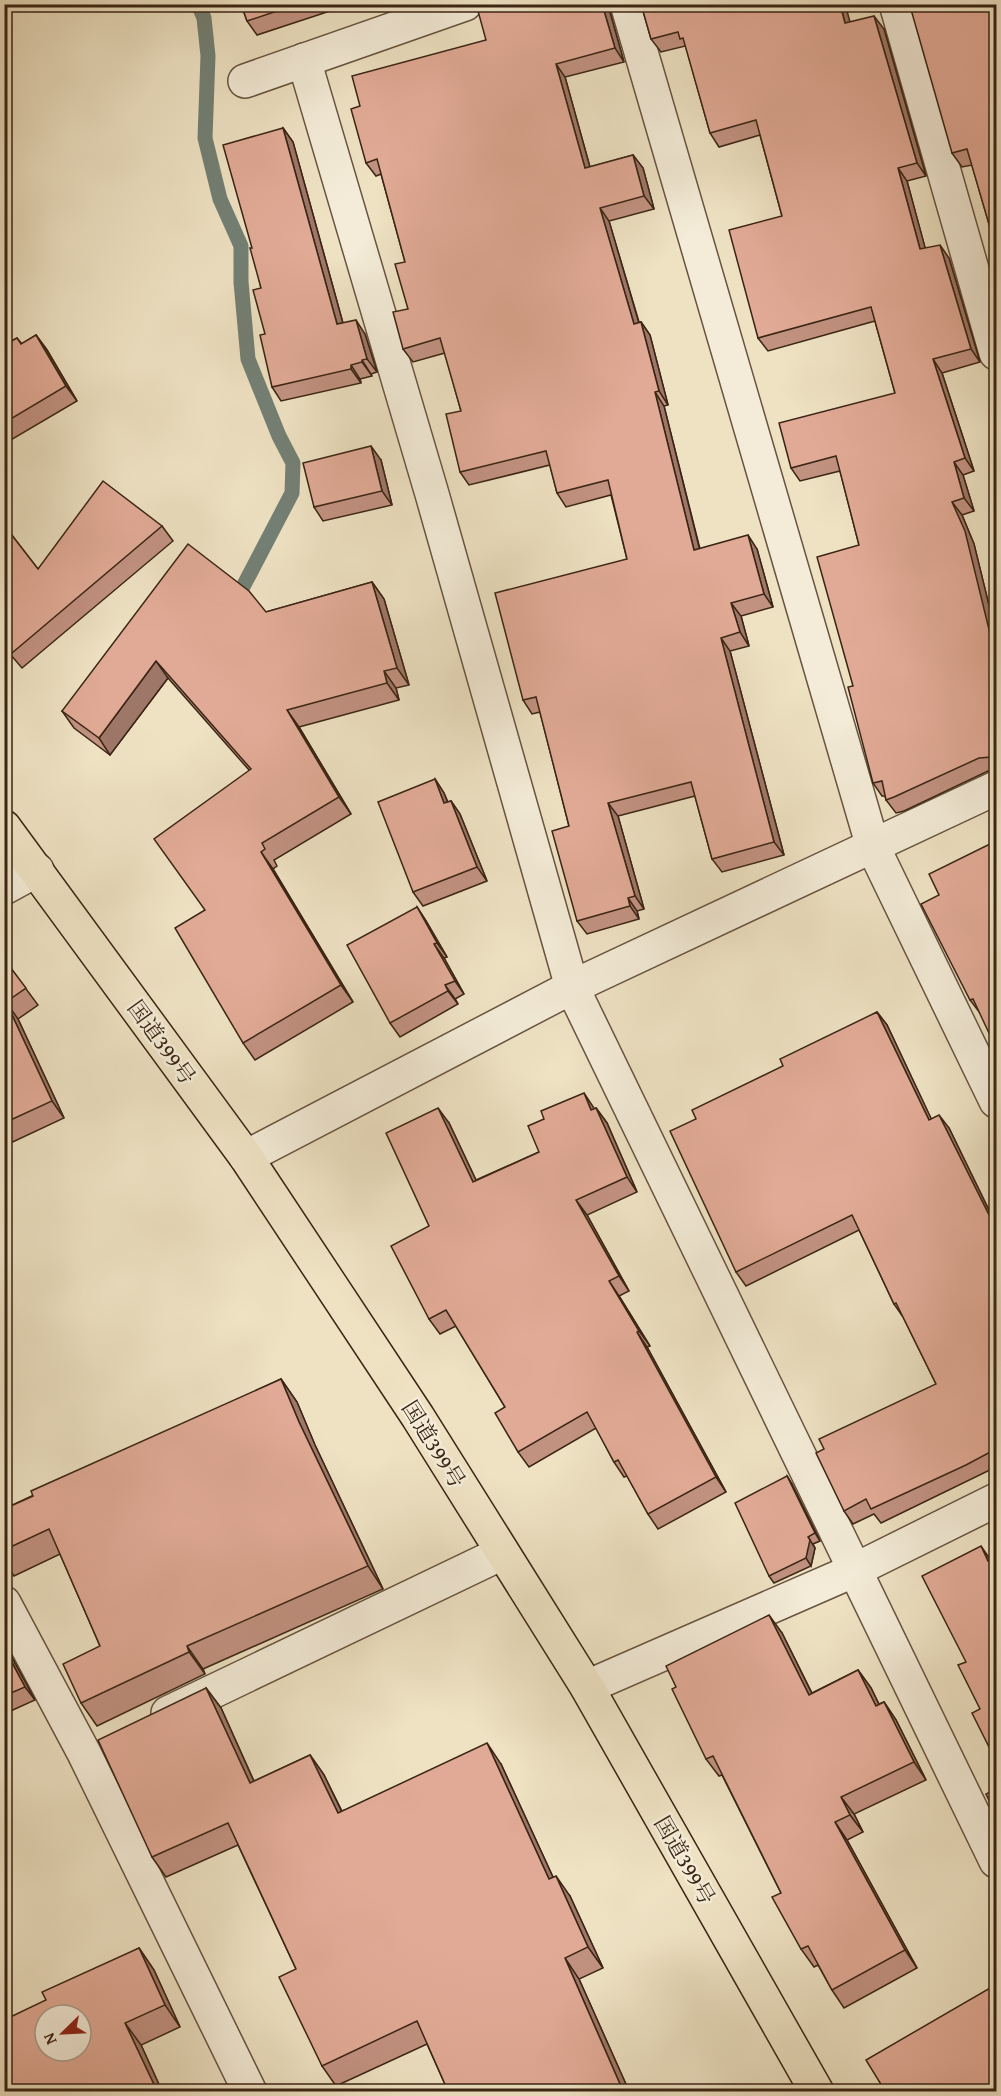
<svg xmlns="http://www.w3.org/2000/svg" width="1001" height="2096" viewBox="0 0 1001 2096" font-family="'Gentium Book Plus','Noto Serif JP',serif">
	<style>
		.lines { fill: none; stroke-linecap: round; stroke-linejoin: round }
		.stream { stroke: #738075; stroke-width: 15 }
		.minor-casing { stroke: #675440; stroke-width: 36 }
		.highway-casing { stroke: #3a2514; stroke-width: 36 }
		.minor { stroke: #f4ecd8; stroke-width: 33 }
		.highway { stroke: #eee2c3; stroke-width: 33 }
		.wall { fill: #c29281; stroke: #3a2514; stroke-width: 1.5 }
		.shaded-wall { fill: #9e7769; stroke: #3a2514; stroke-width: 1.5 }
		.building { fill: #e1aa96; stroke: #3a2514; stroke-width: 1.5; fill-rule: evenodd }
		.labels { text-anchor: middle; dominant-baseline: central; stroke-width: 5; stroke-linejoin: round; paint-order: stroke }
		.street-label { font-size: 22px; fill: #3a2514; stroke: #f4ecd8 }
	</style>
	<rect width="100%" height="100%" fill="#eee2c3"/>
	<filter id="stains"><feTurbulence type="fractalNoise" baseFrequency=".00333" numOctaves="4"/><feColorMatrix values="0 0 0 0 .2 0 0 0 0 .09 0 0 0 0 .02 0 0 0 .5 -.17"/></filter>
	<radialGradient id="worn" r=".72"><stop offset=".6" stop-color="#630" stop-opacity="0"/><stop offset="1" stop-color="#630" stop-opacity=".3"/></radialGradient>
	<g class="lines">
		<path class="stream" d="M198,4L204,18L208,56L205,138L220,199L241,246V282L248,359L279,436L293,463L292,493L234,604"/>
		<g class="minor-casing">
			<g id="minor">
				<path d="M627,4L873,847L996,1101"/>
				<path d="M896,4L996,353"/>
				<path d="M304,60L432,494L572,987L996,1861"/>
				<path d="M245,81L465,4"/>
				<path d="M4,888L37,870"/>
				<path d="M246,1157L572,987L996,788"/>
				<path d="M4,1603L84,1753L250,2092"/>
				<path d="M587,1687L855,1570L996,1500"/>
				<path d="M168,1713L502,1553"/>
			</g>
		</g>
		<g class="highway-casing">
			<path id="highway" d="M4,827L246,1157L418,1417L587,1687L817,2092"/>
		</g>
		<use href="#minor" class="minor"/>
		<use href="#highway" class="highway"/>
	</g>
	<g class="wall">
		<path d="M241,4H327L330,11L257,35L247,21Z"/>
		<path d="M500,4H609V9L624,62L565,77L590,167L633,155L643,168L654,209L609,221L639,322H641L650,335L668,405L664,406L700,549H757L773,607L741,616L749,646L730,651L784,855L722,872L712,859L695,796L618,816L644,909L637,911L639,919L587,934L577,921L569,826L540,712L532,714L523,700L627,559L611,495L566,507L557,493L550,465L469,485L460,472L461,411L445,353L413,362L403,349L408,309L405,262L381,174L376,176L366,163L360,106L486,40Z"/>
		<path d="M641,4L850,22L884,29L926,176L907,181L925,248L949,258L980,362L942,373L974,471L963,475L974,511L962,515L974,544L996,634V771H988L904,811L896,813L886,800L885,796H882L873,783L853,686L859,545L840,471L800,481L791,468L895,393L875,321L768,351L758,338L782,216L760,135L719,147L710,133L686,47L685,46L661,52L651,39Z"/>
		<path d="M996,4V239L991,231L972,165L962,167L952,153Z"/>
		<path d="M283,128L293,142L343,323L365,334L377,372L371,374L372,376L360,379L361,383L281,401L272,387L261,288L252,248Z"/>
		<path d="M36,335L47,350L77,401L4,444V345L17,338L22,344Z"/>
		<path d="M381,460L392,505L323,521L314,507Z"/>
		<path d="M4,525L38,569L162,526L173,541L22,668L4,647Z"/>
		<path d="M372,582L384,599L409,685L396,688L399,700L299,727L351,814L274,860L277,866L273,869L353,1002L255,1060L243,1043L205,910L249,770L168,678L110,755L74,728L62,711L266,612Z"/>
		<path d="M435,779L444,793L448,802L451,801L460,814L487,881L423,906L413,892Z"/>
		<path d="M939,895L980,1013L970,1000Z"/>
		<path d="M417,907L426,921L447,957L444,958L464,994L455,999L458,1004L400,1037L390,1023Z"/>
		<path d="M4,959L38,1005L18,1019L64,1118L4,1146Z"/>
		<path d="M877,1012L887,1025L931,1119L949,1128L993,1218L996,1216V1467L881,1523L874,1514L853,1524L844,1511L936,1384L903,1317L894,1304L859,1230L746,1286L736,1272L696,1119L783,1066Z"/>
		<path d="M596,1108L607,1123L637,1192L587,1215L629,1291L619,1296L650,1346L647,1347L726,1492L658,1529L648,1514L627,1476L624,1477L614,1462L596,1428L529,1467L518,1452L505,1407L456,1326L440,1334L429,1319V1226L449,1123L476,1180L539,1152Z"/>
		<path d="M281,1379L297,1402L315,1445L383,1589L203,1669L205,1674L97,1726L81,1703L100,1646L60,1554L14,1576L4,1561V1509Z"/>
		<path d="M787,1476L792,1484L820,1541L813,1544L815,1548L811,1566L774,1583L769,1576Z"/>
		<path d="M782,1633L812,1693L858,1670L871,1688L879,1704L884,1702L896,1720L926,1780L854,1814L863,1832L847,1840L917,1968L844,2008L832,1990L818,1965L814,1967L801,1949L781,1893L722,1775L719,1776L706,1759Z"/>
		<path d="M4,1647L11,1656L35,1700L4,1714Z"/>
		<path d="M206,1688L221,1708L254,1781L310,1755L324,1775L342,1811L501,1764L553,1877L570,1896L603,1968L579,1979L629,2091H448L427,2044L336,2086L322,2066L296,1969L238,1845L166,1877L152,1857Z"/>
		<path d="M139,1948L154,1970L180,2027L141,2045L162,2091H4L46,2000Z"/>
	</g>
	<g class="shaded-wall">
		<path d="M602,4H609V9L624,62L615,48Z"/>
		<path d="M840,4H845L854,36L845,23Z"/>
		<path d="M874,16L884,29L926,176L917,163Z"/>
		<path d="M556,64L565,77L594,182L585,168Z"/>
		<path d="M283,128L293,142L347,338L337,324Z"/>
		<path d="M633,155L643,168L654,209L644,196Z"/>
		<path d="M898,168L907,181L929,262L920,249Z"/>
		<path d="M600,208L609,221L643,337L634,324Z"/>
		<path d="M940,245L949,258L980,362L971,349Z"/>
		<path d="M356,320L365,334L377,372L367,359Z"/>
		<path d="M641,322L650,335L668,405L659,391Z"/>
		<path d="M36,335L47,350L77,401L66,386Z"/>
		<path d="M933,359L942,373L974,471L965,458Z"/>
		<path d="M362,360L371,374L372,376L362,362Z"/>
		<path d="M351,365L360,379L361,383L351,369Z"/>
		<path d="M655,392L664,406L703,563L694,550Z"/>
		<path d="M371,446L381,460L392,505L382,491Z"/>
		<path d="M954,462L963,475L974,511L964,498Z"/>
		<path d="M952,502L962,515L974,544L996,634V653L994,650Z"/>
		<path d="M748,535L757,549L773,607L764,594Z"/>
		<path d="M372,582L384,599L409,685L397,668Z"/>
		<path d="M731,603L741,616L749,646L740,632Z"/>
		<path d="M721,638L730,651L784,855L774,842Z"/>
		<path d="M156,661L168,678L110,755L99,738Z"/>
		<path d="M384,671L396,688L399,700L387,683Z"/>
		<path d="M287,710L299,727L351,814L339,797Z"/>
		<path d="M435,779L444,793L453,817L444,803Z"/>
		<path d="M451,801L460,814L487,881L477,867Z"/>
		<path d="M608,803L618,816L644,909L635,896Z"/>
		<path d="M261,852L273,869L353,1002L341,985Z"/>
		<path d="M628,898L637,911L639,919L630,906Z"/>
		<path d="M417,907L426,921L447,957L437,943Z"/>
		<path d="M434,944L444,958L464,994L455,981Z"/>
		<path d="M445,985L455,999L458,1004L448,991Z"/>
		<path d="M6,1002L18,1019L64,1118L52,1101Z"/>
		<path d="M877,1012L887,1025L938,1133L929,1120Z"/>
		<path d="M584,1093L594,1108L601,1125L591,1110Z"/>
		<path d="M438,1108L449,1123L484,1197L473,1182Z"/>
		<path d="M596,1108L607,1123L637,1192L627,1177Z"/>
		<path d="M939,1115L949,1128L996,1225L991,1219Z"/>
		<path d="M576,1200L587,1215L629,1291L619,1276Z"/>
		<path d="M609,1281L619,1296L650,1346L639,1331Z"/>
		<path d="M637,1332L647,1347L726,1492L716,1477Z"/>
		<path d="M281,1379L297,1402L315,1445L383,1589L368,1566L299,1422Z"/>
		<path d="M787,1476L792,1484L820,1541L815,1533Z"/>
		<path d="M808,1537L815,1548L811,1566L806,1558Z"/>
		<path d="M981,1546L992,1562L988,1561Z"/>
		<path d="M769,1615L782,1633L821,1712L809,1695Z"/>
		<path d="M187,1646L203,1669L205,1674L189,1652Z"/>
		<path d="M4,1647L11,1656L35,1700L25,1687Z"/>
		<path d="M858,1670L871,1688L888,1723L876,1706Z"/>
		<path d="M206,1688L221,1708L264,1804L250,1783Z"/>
		<path d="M884,1702L896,1720L926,1780L914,1762Z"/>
		<path d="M487,1743L501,1764L563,1899L549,1879Z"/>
		<path d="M310,1755L324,1775L352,1833L338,1813Z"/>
		<path d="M841,1797L854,1814L863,1832L850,1815Z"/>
		<path d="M835,1822L847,1840L917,1968L905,1950Z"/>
		<path d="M556,1876L570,1896L603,1968L588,1947Z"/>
		<path d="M139,1948L154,1970L180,2027L165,2005Z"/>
		<path d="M565,1958L579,1979L629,2091H623Z"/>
		<path d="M125,2023L141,2045L162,2091H157Z"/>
	</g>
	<g class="building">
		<path d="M241,4H298L247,21Z"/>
		<path d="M500,4H602L615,48L556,64L585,168L633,155L644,196L600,208L634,324L641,322L659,391L655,392L694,550L748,535L764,594L731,603L740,632L721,638L774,842L712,859L691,782L608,803L635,896L628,898L630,906L577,921L552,831L569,826L536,697L523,700L495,593L627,559L608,480L557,493L546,451L460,472L446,414L461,411L440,338L403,349L393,312L408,309L395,264L405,262L377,159L366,163L351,109L360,106L352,76L486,40L478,11Z"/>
		<path d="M641,4H840L845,23L874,16L917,163L898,168L920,249L940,245L971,349L933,359L965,458L954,462L964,498L952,502L965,531L994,650H996V755L992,757L979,758L894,797L886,800L882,781L873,783L848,687L853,686L817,557L859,545L836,456L791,468L779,423L895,393L871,307L758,338L729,230L782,216L756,120L710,133L683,38L680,39L678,32L651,39Z"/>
		<path d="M918,4H996V230L991,231L967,149L952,153L910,6Z"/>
		<path d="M283,128L337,324L356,320L367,359L362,360V362L351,365V369L272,387L260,335L265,334L253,290L261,288L250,248H252L223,145Z"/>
		<path d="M36,335L66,386L4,423V345L17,338L21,344Z"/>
		<path d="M371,446L382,491L314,507L303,463Z"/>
		<path d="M103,481L162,526L12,653L4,644V525L38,569Z"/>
		<path d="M188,544L249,591L266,612L372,582L397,668L384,671L387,683L287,710L339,797L262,843L265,849L261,852L341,985L243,1043L175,928L205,910L154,839L251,769L156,661L99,738L62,711Z"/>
		<path d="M435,779L444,803L451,801L477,867L413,892L378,802Z"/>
		<path d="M996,841V1048L973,999L970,1000L921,904L939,895L929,874Z"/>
		<path d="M417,907L437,943L434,944L455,981L445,985L448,991L390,1023L347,945Z"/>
		<path d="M4,959L26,988L6,1002L52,1101L4,1123Z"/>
		<path d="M877,1012L929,1120L939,1115L991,1219L996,1216V1259L991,1261L996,1271V1449L966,1465L871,1509L866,1499L844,1511L816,1453L824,1449L819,1439L936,1384L896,1303L894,1304L852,1215L736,1272L670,1131L696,1119L692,1110L783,1066L780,1059Z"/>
		<path d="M584,1093L591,1110L596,1108L627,1177L576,1200L619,1276L609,1281L639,1331L637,1332L716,1477L648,1514L618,1460L614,1462L587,1412L518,1452L495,1413L505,1407L446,1310L429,1319L391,1246L429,1226L386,1133L438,1108L473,1182L539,1152L528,1126L544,1119L541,1111Z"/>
		<path d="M281,1379L299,1422L368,1566L187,1646L189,1652L81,1703L63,1664L100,1646L49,1529L4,1550V1509L33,1496L31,1491Z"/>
		<path d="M787,1476L815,1533L808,1537L810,1540L806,1558L769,1576L735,1503Z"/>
		<path d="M981,1546L988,1561L996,1557V1761L972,1713L980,1709L958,1665L966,1662L922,1576Z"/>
		<path d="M769,1615L809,1695L858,1670L876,1706L884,1702L914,1762L841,1797L850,1815L835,1822L905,1950L832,1990L808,1946L801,1949L772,1897L781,1893L713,1756L706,1759L672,1689L676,1687L666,1666Z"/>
		<path d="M4,1648L25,1687L4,1696Z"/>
		<path d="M206,1688L250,1783L310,1755L338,1813L487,1743L549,1879L556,1876L588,1947L565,1958L623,2091H448L417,2021L322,2066L279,1977L296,1969L228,1823L152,1857L98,1740Z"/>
		<path d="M996,1789V1815L986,1794Z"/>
		<path d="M139,1948L165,2005L125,2023L157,2091H4V2020L46,2000L42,1992ZM45,2015H81V2051H45Z"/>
		<path d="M990,1988L996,2000V2091H885L866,2060Z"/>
	</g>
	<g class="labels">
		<g class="street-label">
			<text transform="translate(162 1042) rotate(54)">国道399号</text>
			<text transform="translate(434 1444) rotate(58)">国道399号</text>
			<text transform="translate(685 1860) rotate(60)">国道399号</text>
		</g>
	</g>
	<rect width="1001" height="2096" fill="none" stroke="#eee2c3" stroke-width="24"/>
	<rect x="6" y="6" width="989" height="2084" fill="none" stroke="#3a2514" stroke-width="3"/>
	<rect x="12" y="12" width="977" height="2072" fill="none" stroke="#3a2514" stroke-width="1.5"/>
	<g transform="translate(63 2033) rotate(246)"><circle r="28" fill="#f4ecd8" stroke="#aa9c8a" stroke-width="1.5"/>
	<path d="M0-4.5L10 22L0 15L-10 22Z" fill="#8f2418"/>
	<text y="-9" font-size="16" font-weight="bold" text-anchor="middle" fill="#3a2514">N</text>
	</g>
	<rect width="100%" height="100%" filter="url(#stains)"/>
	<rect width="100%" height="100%" fill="url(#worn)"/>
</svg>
